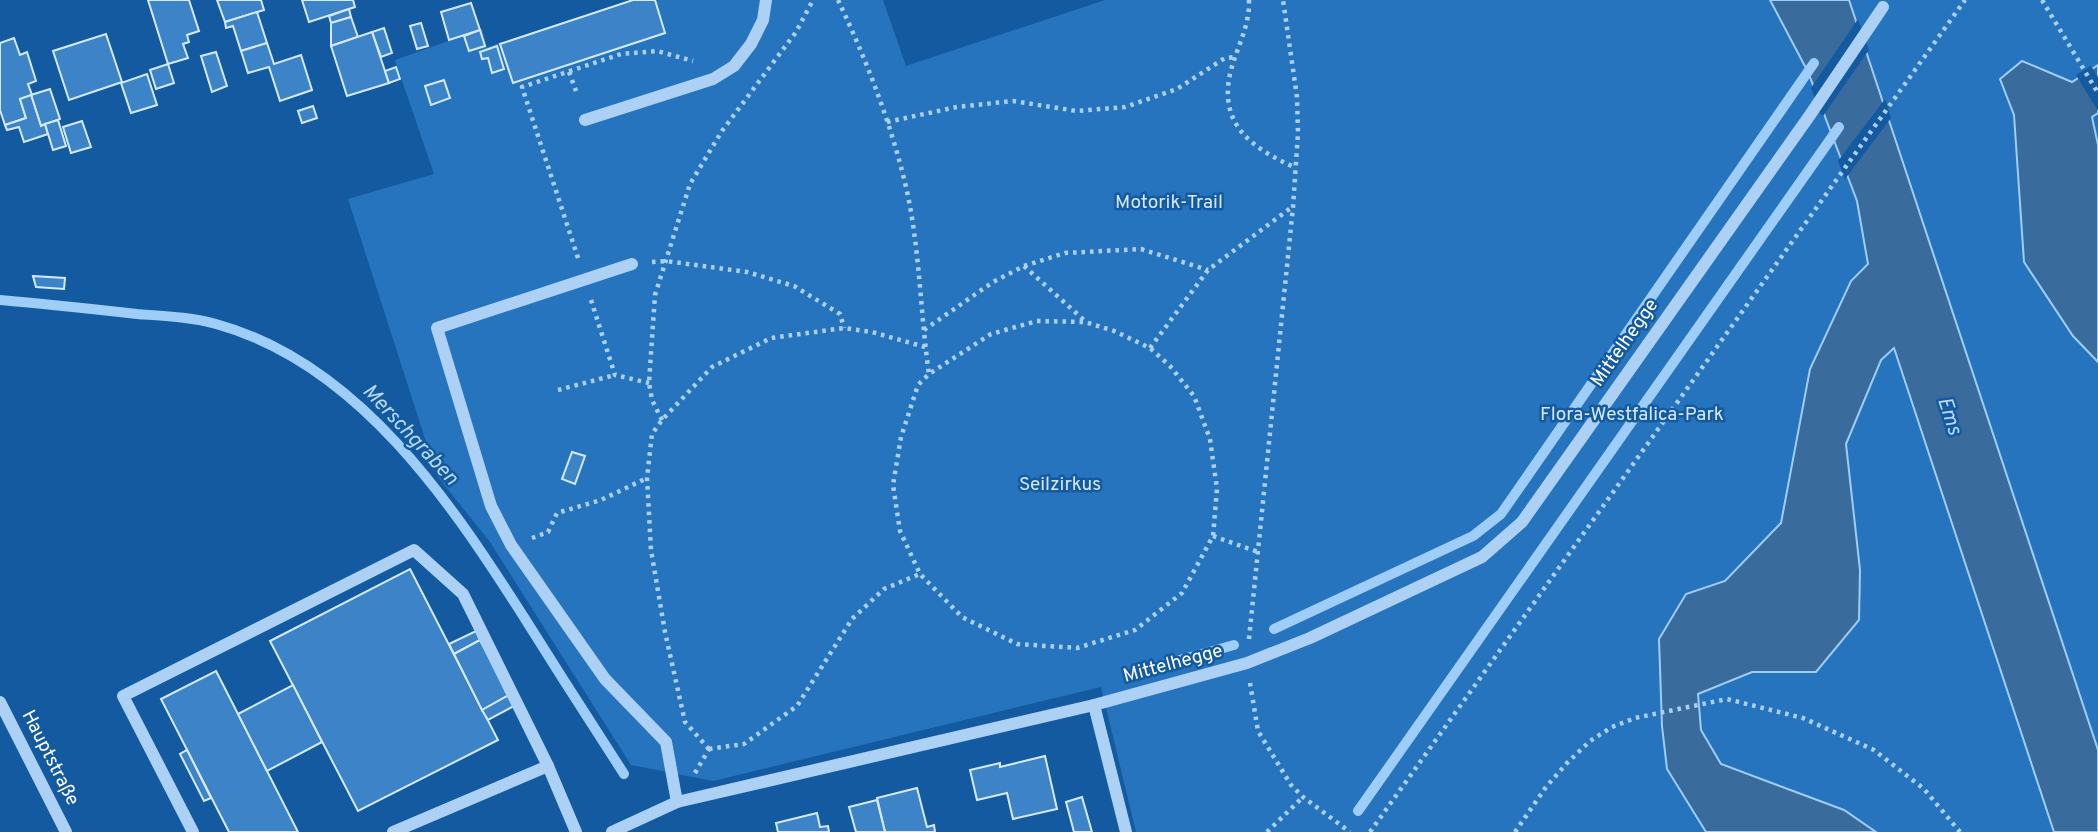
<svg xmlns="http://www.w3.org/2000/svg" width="2098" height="832" viewBox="0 0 2098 832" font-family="Overpass,sans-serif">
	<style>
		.green { fill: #2674be }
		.water { fill: #396b9d; stroke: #9ecdf7; stroke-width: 2 }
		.pier { fill: #135aa0 }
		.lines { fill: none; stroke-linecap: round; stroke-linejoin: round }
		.stream { stroke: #9ecdf7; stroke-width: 10 }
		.building { fill: #3c83c7; stroke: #d5eafe; stroke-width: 2 }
		.path { stroke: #acd1f4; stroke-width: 4.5; stroke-dasharray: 3.5 5; stroke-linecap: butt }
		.minor { stroke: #acd1f4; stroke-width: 12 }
		.labels { text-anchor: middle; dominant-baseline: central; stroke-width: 5; stroke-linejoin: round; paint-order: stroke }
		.park-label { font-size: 19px; fill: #d5eafe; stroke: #135aa0 }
		.street-label { font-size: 19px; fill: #fff; stroke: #135aa0 }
		.water-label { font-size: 21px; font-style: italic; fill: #b9dbfa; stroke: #135aa0 }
	</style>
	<rect width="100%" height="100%" fill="#135aa0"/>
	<path class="green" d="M633,0H883L906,66L1105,0H2098V832H1136L1101,687L713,781L631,765L490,542L437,476L348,199L434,174L395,60L482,29L487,47Z"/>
	<g class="water">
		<path d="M1770,0H1849L2098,750V832H2054L1894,348L1881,360L1846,444L1860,570L1859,620L1816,672H1752L1698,694L1701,730L1721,764L1844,810L1876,832H1706L1667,769L1662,726L1659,639L1686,594L1725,581L1781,523L1810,369L1851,281L1868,264L1857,201L1808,72Z"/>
		<path d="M2022,61L2072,82L2098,65V113L2092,117L2098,145V362L2073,336L2024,262L2014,115L2000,79Z"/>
	</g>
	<g class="pier">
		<path d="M1858,19L1869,50L1823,116L1820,113L1811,88Z"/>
		<path d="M2091,66L2098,77V111L2076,75Z"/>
		<path d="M1885,99L1891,118L1845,179L1838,161Z"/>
	</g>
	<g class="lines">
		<g class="stream">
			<path d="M0,300C46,304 92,309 137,314C163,316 191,317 216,324C359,363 452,504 527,622C559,673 591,723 624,774"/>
			<path d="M1274,629L1473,536L1501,514L1814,63"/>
			<path d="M1144,670L1234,645"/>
			<path d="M1358,811L1839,127"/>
		</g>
	</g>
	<g class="building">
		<path d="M148,0H189L199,31L187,35L189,42L183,44L188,58L168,64Z"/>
		<path d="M217,0H261L264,10L225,22Z"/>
		<path d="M302,0H353L355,7L309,22Z"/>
		<path d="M633,0H655L665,33L513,83L500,44Z"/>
		<path d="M471,3L480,30L449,40L441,12Z"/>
		<path d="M349,9L351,17L331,23L329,16Z"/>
		<path d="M257,12L267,43L241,51L233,26L226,28L225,22Z"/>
		<path d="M351,17L358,37L331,46V23Z"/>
		<path d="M421,23L428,46L417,49L410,26Z"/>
		<path d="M384,28L392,53L381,57L372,32Z"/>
		<path d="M480,30L485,46L469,51L464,36Z"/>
		<path d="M372,32L389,83L347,96L331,46Z"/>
		<path d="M106,34L122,82L69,100L53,51Z"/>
		<path d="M14,38L20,55L27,52L36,81L28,84L32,95L20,99L26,118L5,125L0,110V43Z"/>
		<path d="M267,43L274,64L301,55L312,90L280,101L269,67L248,73L241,51Z"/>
		<path d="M497,46L504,69L492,73L488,58L482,59L480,52Z"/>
		<path d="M216,52L227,86L212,92L201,56Z"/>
		<path d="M168,64L174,83L156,89L150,70Z"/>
		<path d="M396,67L400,79L389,83L385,71Z"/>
		<path d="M147,74L157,105L131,113L121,83Z"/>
		<path d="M444,80L450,98L431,105L425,86Z"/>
		<path d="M50,89L60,119L41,126L31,95Z"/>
		<path d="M31,95L41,126L45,124L48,134L24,142L19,127L7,130L5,125L26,118L20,99Z"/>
		<path d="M313,106L317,118L302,123L298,111Z"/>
		<path d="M58,120L66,146L53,150L45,124Z"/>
		<path d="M82,121L91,147L71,153L63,127Z"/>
		<path d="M33,276L65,278L64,289L36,287Z"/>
		<path d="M572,452L585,456L575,484L562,479Z"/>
		<path d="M410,569L498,740L358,811L270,641Z"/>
		<path d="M476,631L480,640L454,654L449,644Z"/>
		<path d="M480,640L509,695L482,710L454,654Z"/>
		<path d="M216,671L238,714L298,832H229L161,699Z"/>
		<path d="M293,685L322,742L267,771L238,714Z"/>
		<path d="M509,695L514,706L488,720L482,710Z"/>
		<path d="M187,750L211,798L204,801L180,754Z"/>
		<path d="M1045,756L1057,809L1013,819L1007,793L977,800L970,770L1000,763V767Z"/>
		<path d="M917,788L927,827L934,825L935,832H885L877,798Z"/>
		<path d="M1082,797L1092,832H1074L1066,802Z"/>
		<path d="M877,800L885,832H856L849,807Z"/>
		<path d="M817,813L820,827L828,826L829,832H778L776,823Z"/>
	</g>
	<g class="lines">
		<g class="path">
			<path d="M838,0C866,59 891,123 906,187C920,248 920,312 929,374"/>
			<path d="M1249,0C1250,27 1236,48 1230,74C1219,125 1252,148 1294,167"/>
			<path d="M2042,0L2098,93"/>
			<path d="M569,72L576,91"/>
			<path d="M887,122L957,107L1013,101L1077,111L1125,107L1177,89L1225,58L1236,57"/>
			<path d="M578,258L522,87L621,54L657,51L693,61"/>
			<path d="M652,262L666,261L747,272L794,286L840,314L844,328"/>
			<path d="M1024,266L1085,321"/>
			<path d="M591,300L615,375L649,383"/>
			<path d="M1037,321L1085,322L1114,331L1150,348L1170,366L1194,396L1210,439L1217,489L1213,536L1182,593L1135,630L1077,648L1017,644L962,617L920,574L900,531L893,485L901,437L918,385L929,374L991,334Z"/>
			<path d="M924,330L993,282L1024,266L1065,253L1141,249L1208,270"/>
			<path d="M1150,348L1208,270L1292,207"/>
			<path d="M558,390L615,375"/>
			<path d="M662,420L652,400L649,383L655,295L690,184L722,131L796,32L813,0"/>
			<path d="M1213,536L1258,552"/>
			<path d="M532,538L548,532L557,513L601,500L647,478"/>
			<path d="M1249,639L1293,207L1298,133L1297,97L1283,0"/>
			<path d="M1250,683L1258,731L1291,785L1303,797L1350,832"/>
			<path d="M709,749L685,722L665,632L651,550L647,478L652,434L662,420L712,367L771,338L844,328L872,332L925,347"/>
			<path d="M709,749L744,744L797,706L852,619L884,589L920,574"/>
			<path d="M695,773L709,749"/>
			<path d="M1267,832L1303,797"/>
			<path d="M1370,832L1965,0"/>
			<path d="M1515,832L1546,787L1567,763L1590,741L1612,727L1635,718L1727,699L1803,718L1874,750L1924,789L1960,832"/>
		</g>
		<g class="minor">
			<path d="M585,120L713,79L734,66L751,44L763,20L766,0"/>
			<path d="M632,264L437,328L491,506L511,545L605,679L666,742L677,802"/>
			<path d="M0,702L66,832"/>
			<path d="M1094,705L1126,832"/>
			<path d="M193,832L123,696L414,550L463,594L548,766L576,832"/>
			<path d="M393,832L548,766"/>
			<path d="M612,832L677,802L1094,705L1247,663L1310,638L1482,557L1522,522L1810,115L1883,7"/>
		</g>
	</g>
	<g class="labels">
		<g class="park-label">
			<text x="1169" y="203">Motorik-Trail</text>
			<text x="1632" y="415">Flora-Westfalica-Park</text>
			<text x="1060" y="485">Seilzirkus</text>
		</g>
		<g class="street-label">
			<text transform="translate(1625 343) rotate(-55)">Mittelhegge</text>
			<text transform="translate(1173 664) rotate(-15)">Mittelhegge</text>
			<text transform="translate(50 758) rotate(63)">Hauptstraße</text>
		</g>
		<g class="water-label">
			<text transform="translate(1949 416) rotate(72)">Ems</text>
			<text transform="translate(410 435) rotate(47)">Merschgraben</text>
		</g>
	</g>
</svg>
